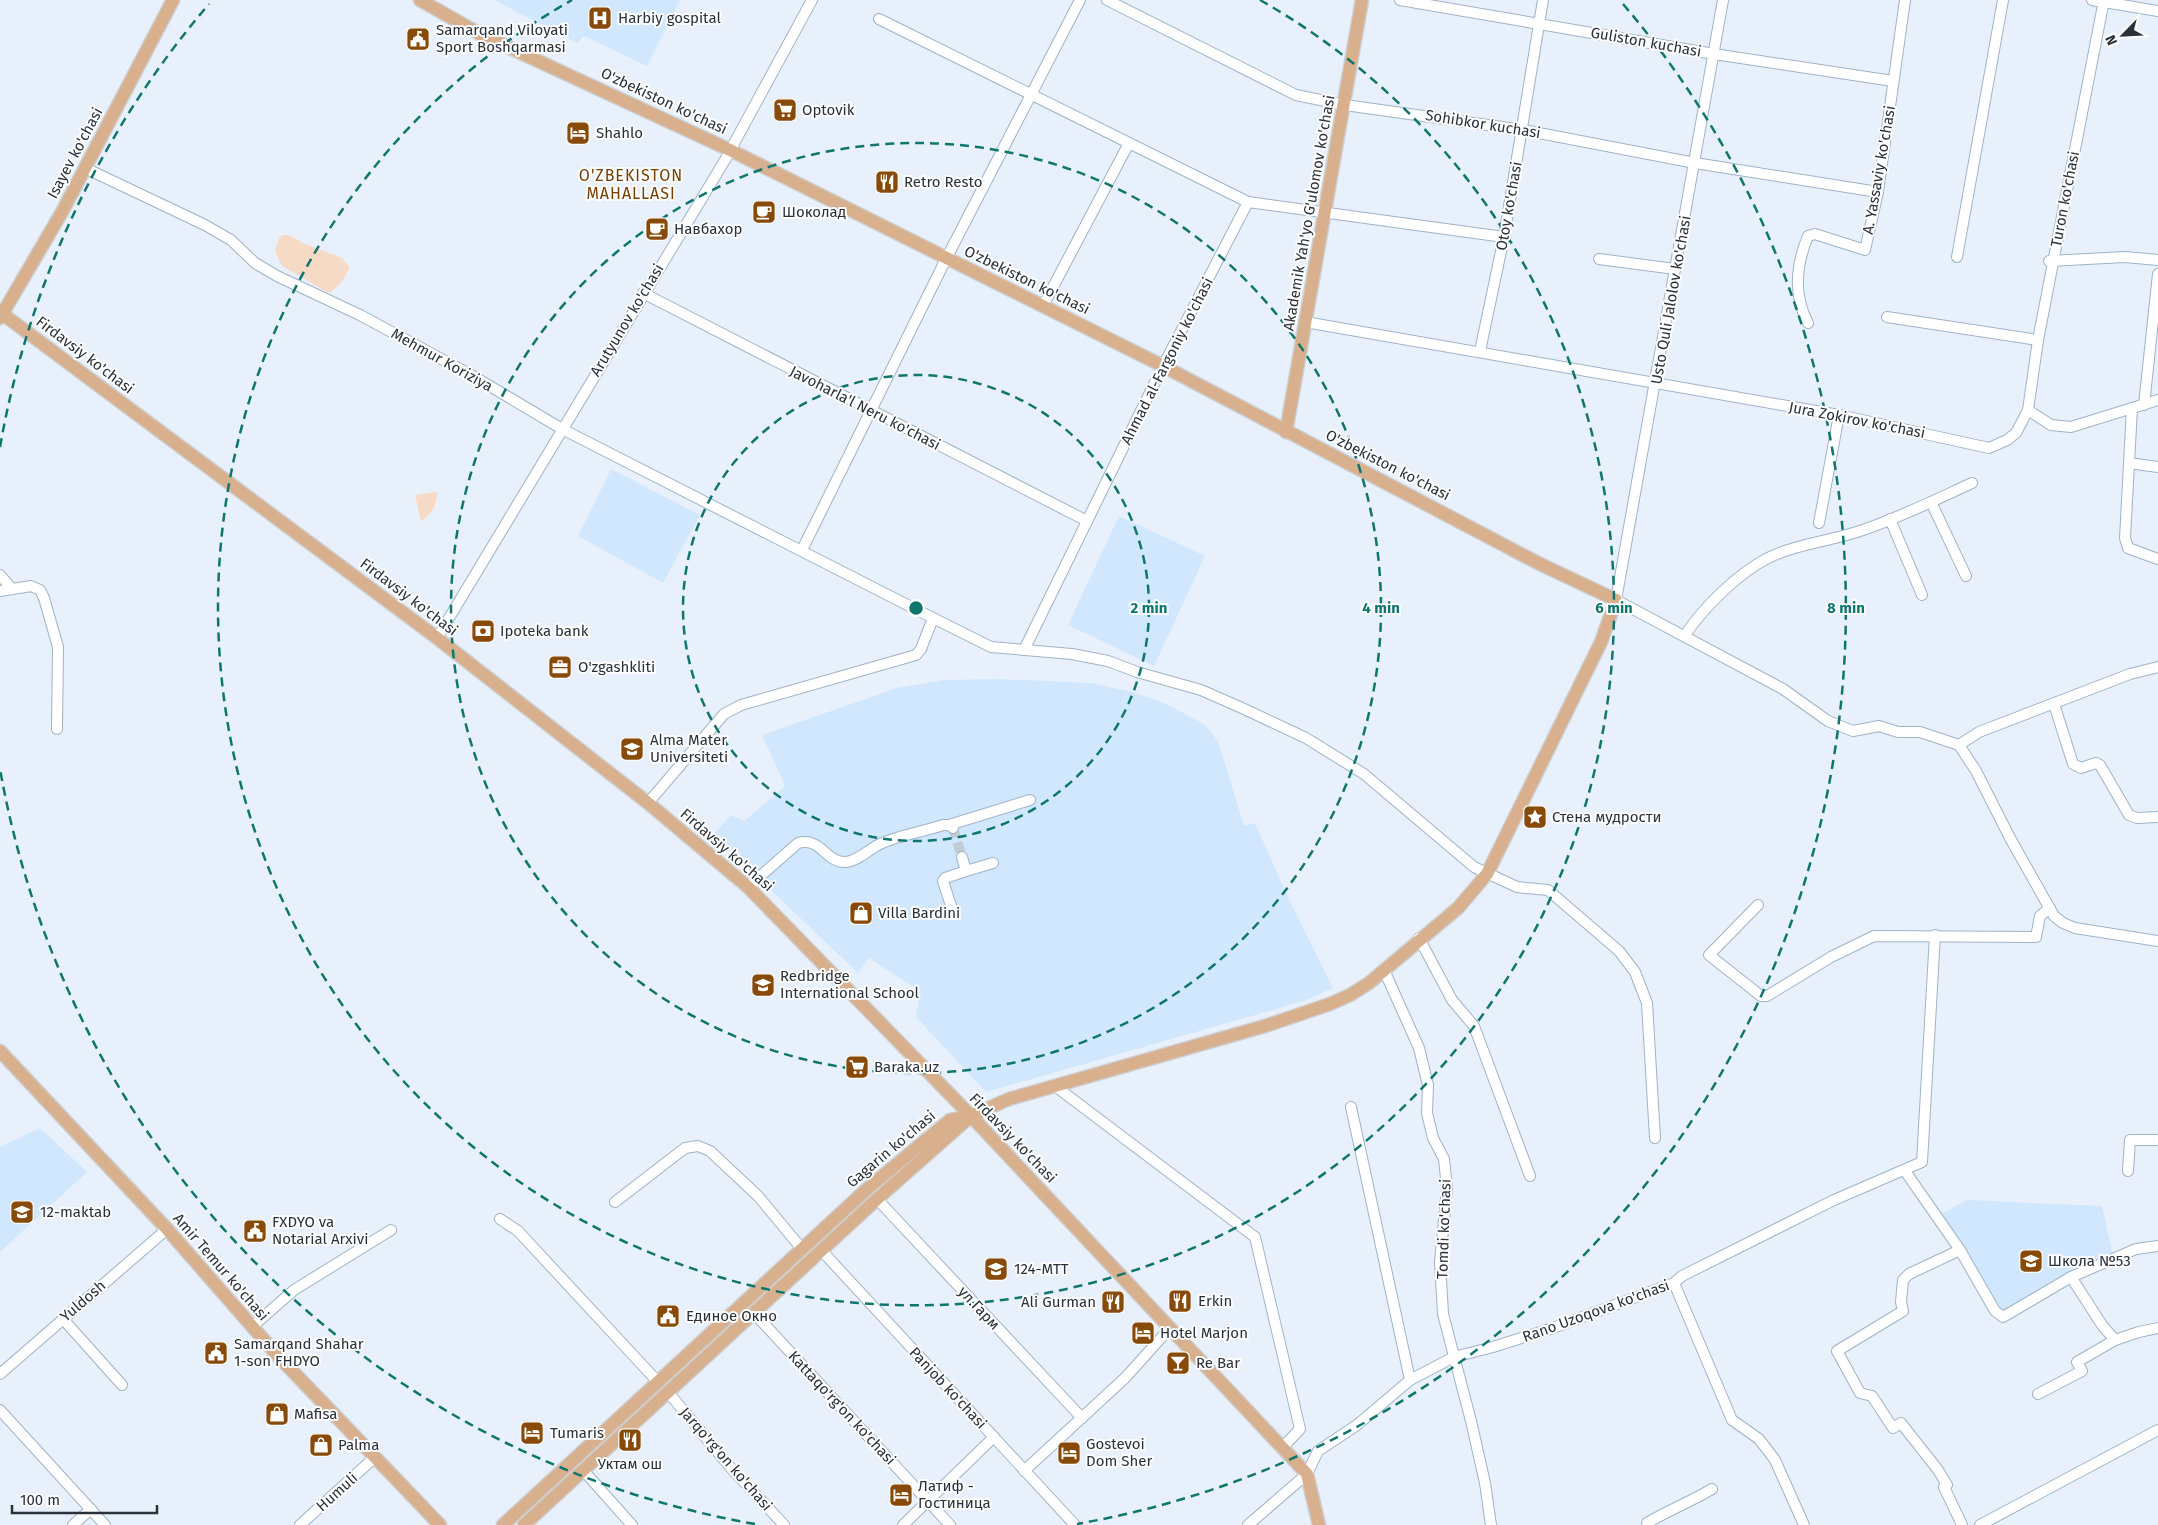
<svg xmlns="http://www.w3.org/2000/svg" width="2158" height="1525" viewBox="0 0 2158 1525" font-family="'Fira Sans',sans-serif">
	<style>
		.built { fill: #d0e7fe }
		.green { fill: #f6dac5 }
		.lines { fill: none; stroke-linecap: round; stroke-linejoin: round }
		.minor-tunnel { stroke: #c2cbd4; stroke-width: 10; stroke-dasharray: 10 5; stroke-linecap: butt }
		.minor-casing { stroke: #9db3c9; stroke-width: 12 }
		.major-casing { stroke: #ccced0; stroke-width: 15 }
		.minor { stroke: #fff; stroke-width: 10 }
		.major { stroke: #d9b08e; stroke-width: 12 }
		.ring { fill: none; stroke: #0f766e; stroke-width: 2.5; stroke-dasharray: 9 6 }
		.labels { text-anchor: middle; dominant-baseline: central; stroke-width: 4; stroke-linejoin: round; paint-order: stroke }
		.poi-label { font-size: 15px; fill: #29313a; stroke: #fdfdfd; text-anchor: start }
		.street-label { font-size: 15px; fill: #29313a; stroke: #fdfdfd }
		.neighbourhood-label { font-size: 16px; letter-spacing: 1px; fill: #763f03; stroke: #fdfdfd }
		.centre { fill: #0f766e; stroke: #fdfdfd; stroke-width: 2.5 }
		.ring-label { font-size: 15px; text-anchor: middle; font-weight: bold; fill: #0f766e; stroke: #fdfdfd; stroke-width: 4; stroke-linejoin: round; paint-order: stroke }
	</style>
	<rect width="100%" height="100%" fill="#e8f1fb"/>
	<g class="built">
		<path d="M494,0H680L647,66L584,36L577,43Z"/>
		<path d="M611,469L700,515L663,583L578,536Z"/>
		<path d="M1119,516L1205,556L1154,666L1068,625Z"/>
		<path d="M996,679L1091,683L1133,692L1166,704L1204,724L1218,741L1244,826L1255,823L1286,893L1333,988L1304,1001L986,1092L916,1017L920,991L869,958L858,973L713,835L731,815L744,821L785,786L762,735L897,688L944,680Z"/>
		<path d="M40,1128L87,1172L0,1252V1147Z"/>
		<path d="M1967,1200L2102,1206L2113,1255L2075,1268L2001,1312L1939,1215Z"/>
	</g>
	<g class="green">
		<path d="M283,235H289L305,244L342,258L350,268L341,283L331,292H327L282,266L275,251L279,238Z"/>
		<path d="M437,492C437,506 432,514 421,521L415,495Z"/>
	</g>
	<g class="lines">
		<path class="minor-tunnel" d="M953,828L962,857"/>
		<g class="minor-casing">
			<g id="minor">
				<path d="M1107,0L1296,95L1345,105L1523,130L1695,163L1878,192"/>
				<path d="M1400,0L1714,54L1893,81"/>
				<path d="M1723,0L1616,600L1783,689L1828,721L1853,731L1879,726L1898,732H1920L1959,745L1976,771L2010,838L2054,916L2063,923L2075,928L2158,941"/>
				<path d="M2092,0L2158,11"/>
				<path d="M879,19L1248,202L1504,237"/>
				<path d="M85,168L205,225L231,240L255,263L277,276L360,315L473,376L562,429L933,618"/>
				<path d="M1957,257L2003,0"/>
				<path d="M1599,259L1675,269"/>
				<path d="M2049,261L2125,257L2158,260"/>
				<path d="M643,293L1087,521"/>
				<path d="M1043,306L1129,143"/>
				<path d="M1887,317L2038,340"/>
				<path d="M1305,322L1839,415L1989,448L2007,440L2016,433L2028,410L2038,340L2104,0"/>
				<path d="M1808,323C1793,295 1796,265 1808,236L1815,234L1865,250L1878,192L1905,0"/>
				<path d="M1480,351L1504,237L1543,0"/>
				<path d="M2144,405L2158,274"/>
				<path d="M2132,408L2125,538L2128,548L2158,559"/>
				<path d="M2028,410L2051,425L2071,427L2158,400"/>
				<path d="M2129,463L2158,467"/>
				<path d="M1931,502L1966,576"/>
				<path d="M1890,519L1922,595"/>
				<path d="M1819,523L1839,415"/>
				<path d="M802,550L943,265L1080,0"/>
				<path d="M0,575L11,588"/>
				<path d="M0,591L31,586L40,590L44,598L58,647L57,729"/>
				<path d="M1685,635C1704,607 1737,574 1768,558C1797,544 1830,541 1860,531C1899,518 1935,500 1972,483"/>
				<path d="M437,638L725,160L812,0"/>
				<path d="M1024,650L1163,366L1248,202"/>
				<path d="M2054,704L2073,764L2081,768L2096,763L2100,765L2129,815L2137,818L2158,817"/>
				<path d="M1959,745L1979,732L2130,674L2158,667"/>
				<path d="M648,803L724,714L741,705L916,655L921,649L933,618L991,647L1072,654L1108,661L1137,672L1201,690L1242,708L1306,738L1364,774L1474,867L1517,887L1548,890L1619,951L1635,972L1647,1003L1655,1138"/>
				<path d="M949,825L1030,800"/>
				<path d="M962,857L966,871L993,863"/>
				<path d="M748,887L798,843C822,837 825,863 846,862C858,861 869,849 880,844C899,835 923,832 943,825H949L953,828"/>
				<path d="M1758,905L1709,955L1761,996H1767L1831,957L1874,936L2036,937L2040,916L2050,908"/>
				<path d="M952,909L943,881L945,878L966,871"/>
				<path d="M1419,938L1452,1000L1474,1026L1530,1176"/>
				<path d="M1384,970L1419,1048L1428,1085L1427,1113L1433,1138L1444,1159L1447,1188L1440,1262L1443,1314L1471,1421L1485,1483L1491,1525"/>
				<path d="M1055,1086L1255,1237L1300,1429L1282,1448"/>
				<path d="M1351,1107L1410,1380"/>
				<path d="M1905,1171L1960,1250L1995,1311L2003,1317L2071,1277L2102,1325L2115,1340L2139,1332L2158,1328"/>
				<path d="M2128,1171L2130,1140H2158"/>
				<path d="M877,1199L1082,1418"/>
				<path d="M615,1202L685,1148L698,1146L710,1151L758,1196L802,1249"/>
				<path d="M500,1219L518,1231L658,1382"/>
				<path d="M1960,1250L1909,1274L1903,1280L1901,1302L1903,1311L1837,1351L1860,1393L1872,1396L1893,1428L1901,1423L1938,1470L1947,1485L1944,1487L1962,1525"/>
				<path d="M822,1251L1075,1525"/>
				<path d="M2071,1277L2136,1249L2158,1246"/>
				<path d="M1674,1283L1732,1420L1759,1439L1775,1460L1804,1525"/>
				<path d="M754,1313L950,1525"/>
				<path d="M63,1319L122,1385"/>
				<path d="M253,1326L294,1290L391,1230"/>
				<path d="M0,1374L167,1229"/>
				<path d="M668,1392L731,1468L784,1525"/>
				<path d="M2038,1394L2082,1371L2077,1362L2115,1340"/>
				<path d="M0,1410L105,1525"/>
				<path d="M583,1470L632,1525"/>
				<path d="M1024,1471L1125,1378L1170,1328"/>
				<path d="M1647,1523C1669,1510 1690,1502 1712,1489"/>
				<path d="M73,1525L91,1509"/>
				<path d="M300,1525L374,1458"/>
				<path d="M903,1525L994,1437"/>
				<path d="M1248,1525L1307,1474L1318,1451L1357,1425L1410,1380L1454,1357L1493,1347L1553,1328L1674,1283L1682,1276L1834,1200L1922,1162L1935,935"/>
				<path d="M1980,1525L2158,1430"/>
			</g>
		</g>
		<g class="major-casing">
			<g id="major">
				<path d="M420,0L480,34L730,150L1163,366L1538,563L1616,600L1601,642L1487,874L1458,908L1369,983L1350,995L1330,1004L1265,1026L1009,1099L971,1116L877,1199L524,1525"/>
				<path d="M0,312L437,638L648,803L748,887L971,1116L1307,1474L1319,1525"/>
				<path d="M0,318L62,212L173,0"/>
				<path d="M1286,432L1362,0"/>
				<path d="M0,1051L167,1229L278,1356L440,1525"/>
				<path d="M503,1525L867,1189L950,1120L971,1116"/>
			</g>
		</g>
		<use href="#minor" class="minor"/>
		<use href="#major" class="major"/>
	</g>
	<g class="ring">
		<circle cx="916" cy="608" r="233"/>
		<circle cx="916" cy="608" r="465"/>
		<path d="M1260 0A698 698 0 1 1 572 0"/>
		<path d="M755 1524A930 930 0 0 1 0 769M0 447A930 930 0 0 1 209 4M1623 4A930 930 0 0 1 1077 1524"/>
	</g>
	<defs>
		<g id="hospital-square" transform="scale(1.25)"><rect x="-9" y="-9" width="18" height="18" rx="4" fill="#874a09" stroke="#fdfdfd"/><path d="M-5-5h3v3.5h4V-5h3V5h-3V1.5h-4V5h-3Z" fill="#fff"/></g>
		<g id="civic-square" transform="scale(1.25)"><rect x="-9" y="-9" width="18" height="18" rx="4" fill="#874a09" stroke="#fdfdfd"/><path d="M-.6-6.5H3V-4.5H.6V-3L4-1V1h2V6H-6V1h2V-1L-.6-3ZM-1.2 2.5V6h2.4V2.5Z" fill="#fff"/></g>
		<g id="supermarket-square" transform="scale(1.25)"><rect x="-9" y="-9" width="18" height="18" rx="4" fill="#874a09" stroke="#fdfdfd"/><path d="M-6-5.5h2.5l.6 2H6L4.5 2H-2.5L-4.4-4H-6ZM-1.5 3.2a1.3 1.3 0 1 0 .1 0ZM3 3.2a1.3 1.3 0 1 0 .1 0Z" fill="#fff"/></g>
		<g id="hotel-square" transform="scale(1.25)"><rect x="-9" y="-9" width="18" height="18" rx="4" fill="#874a09" stroke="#fdfdfd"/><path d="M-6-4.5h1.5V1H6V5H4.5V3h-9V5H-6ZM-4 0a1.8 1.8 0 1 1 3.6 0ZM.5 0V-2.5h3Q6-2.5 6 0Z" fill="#fff"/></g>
		<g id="restaurant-square" transform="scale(1.25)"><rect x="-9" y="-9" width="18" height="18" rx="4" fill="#874a09" stroke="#fdfdfd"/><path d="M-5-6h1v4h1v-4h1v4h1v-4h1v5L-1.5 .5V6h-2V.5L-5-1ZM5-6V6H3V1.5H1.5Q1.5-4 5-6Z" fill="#fff"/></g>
		<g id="cafe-square" transform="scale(1.25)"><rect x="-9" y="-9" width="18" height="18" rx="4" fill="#874a09" stroke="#fdfdfd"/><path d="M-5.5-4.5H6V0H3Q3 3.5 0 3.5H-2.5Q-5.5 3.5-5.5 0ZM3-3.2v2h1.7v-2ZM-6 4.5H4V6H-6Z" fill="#fff"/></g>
		<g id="bank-square" transform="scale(1.25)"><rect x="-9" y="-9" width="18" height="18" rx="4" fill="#874a09" stroke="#fdfdfd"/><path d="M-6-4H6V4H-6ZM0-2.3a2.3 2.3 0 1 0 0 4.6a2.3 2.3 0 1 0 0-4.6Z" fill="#fff"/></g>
		<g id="office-square" transform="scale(1.25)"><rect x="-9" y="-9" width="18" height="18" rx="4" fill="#874a09" stroke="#fdfdfd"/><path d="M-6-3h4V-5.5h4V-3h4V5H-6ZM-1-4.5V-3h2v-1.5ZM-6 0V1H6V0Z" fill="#fff"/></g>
		<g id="university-square" transform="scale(1.25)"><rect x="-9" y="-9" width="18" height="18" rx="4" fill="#874a09" stroke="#fdfdfd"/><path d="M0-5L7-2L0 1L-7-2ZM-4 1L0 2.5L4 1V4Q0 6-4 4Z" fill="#fff"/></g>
		<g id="sight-square" transform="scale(1.25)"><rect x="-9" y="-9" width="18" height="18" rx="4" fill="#874a09" stroke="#fdfdfd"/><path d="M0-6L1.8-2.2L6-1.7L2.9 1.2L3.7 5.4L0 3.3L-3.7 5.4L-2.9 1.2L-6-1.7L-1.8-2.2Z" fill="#fff"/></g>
		<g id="shop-square" transform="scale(1.25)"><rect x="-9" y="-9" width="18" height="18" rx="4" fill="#874a09" stroke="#fdfdfd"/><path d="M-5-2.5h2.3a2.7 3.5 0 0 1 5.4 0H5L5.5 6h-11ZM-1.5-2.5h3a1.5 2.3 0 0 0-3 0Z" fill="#fff"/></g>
		<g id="school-square" transform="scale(1.25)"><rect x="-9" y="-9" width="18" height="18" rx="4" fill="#874a09" stroke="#fdfdfd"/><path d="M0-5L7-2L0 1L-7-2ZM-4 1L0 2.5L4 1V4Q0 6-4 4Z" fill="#fff"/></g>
		<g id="bar-square" transform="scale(1.25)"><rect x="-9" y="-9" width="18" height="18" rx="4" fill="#874a09" stroke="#fdfdfd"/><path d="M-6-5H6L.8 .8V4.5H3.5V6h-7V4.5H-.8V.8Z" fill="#fff"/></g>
	</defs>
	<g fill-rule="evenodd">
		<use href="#hospital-square" x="600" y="18"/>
		<use href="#civic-square" x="418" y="39"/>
		<use href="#supermarket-square" x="785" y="110"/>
		<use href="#hotel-square" x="578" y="133"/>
		<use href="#restaurant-square" x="887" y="182"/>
		<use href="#cafe-square" x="764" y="212"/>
		<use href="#cafe-square" x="657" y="229"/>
		<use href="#bank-square" x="483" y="631"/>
		<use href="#office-square" x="560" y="667"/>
		<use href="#university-square" x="632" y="749"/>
		<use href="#sight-square" x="1535" y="817"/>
		<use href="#shop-square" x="861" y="913"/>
		<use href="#school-square" x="763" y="985"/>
		<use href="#supermarket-square" x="857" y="1067"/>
		<use href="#school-square" x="22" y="1212"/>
		<use href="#civic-square" x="255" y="1231"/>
		<use href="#school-square" x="2031" y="1261"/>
		<use href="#school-square" x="996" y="1269"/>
		<use href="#restaurant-square" x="1180" y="1301"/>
		<use href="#restaurant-square" x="1113" y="1302"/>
		<use href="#civic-square" x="668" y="1316"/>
		<use href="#hotel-square" x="1143" y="1333"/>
		<use href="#civic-square" x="216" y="1353"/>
		<use href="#bar-square" x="1178" y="1363"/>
		<use href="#shop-square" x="277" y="1414"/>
		<use href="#hotel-square" x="532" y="1433"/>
		<use href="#restaurant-square" x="630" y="1440"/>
		<use href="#shop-square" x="321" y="1445"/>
		<use href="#hotel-square" x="1069" y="1453"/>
		<use href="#hotel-square" x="901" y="1495"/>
	</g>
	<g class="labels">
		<g class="poi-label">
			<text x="618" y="18">Harbiy gospital</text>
			<text x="436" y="30">Samarqand Viloyati<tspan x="436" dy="17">Sport Boshqarmasi</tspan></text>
			<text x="802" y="110">Optovik</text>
			<text x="596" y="133">Shahlo</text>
			<text x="904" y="182">Retro Resto</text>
			<text x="782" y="212">Шоколад</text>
			<text x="674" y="229">Навбахор</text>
			<text x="500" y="631">Ipoteka bank</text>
			<text x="578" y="667">O'zgashkliti</text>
			<text x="650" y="740">Alma Mater<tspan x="650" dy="17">Universiteti</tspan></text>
			<text x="1552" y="817">Стена мудрости</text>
			<text x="878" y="913">Villa Bardini</text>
			<text x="780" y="976">Redbridge<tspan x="780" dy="17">International School</tspan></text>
			<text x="874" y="1067">Baraka.uz</text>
			<text x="40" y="1212">12-maktab</text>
			<text x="272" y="1222">FXDYO va<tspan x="272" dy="17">Notarial Arxivi</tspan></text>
			<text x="2048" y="1261">Школа №53</text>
			<text x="1014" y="1269">124-MTT</text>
			<text x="1198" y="1301">Erkin</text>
			<text x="1096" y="1302" text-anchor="end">Ali Gurman</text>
			<text x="686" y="1316">Единое Окно</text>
			<text x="1160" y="1333">Hotel Marjon</text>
			<text x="234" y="1344">Samarqand Shahar<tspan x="234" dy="17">1-son FHDYO</tspan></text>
			<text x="1196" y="1363">Re Bar</text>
			<text x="294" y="1414">Mafisa</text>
			<text x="550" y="1433">Tumaris</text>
			<text x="1086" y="1444">Gostevoi<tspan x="1086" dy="17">Dom Sher</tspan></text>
			<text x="338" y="1445">Palma</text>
			<text x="630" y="1464" text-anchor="middle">Уктам ош</text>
			<text x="918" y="1486">Латиф -<tspan x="918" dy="17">Гостиница</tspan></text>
		</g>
		<g class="street-label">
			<text transform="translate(1646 42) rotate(10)">Guliston kuchasi</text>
			<text transform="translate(664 101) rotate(25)">O'zbekiston ko'chasi</text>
			<text transform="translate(1483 124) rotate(9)">Sohibkor kuchasi</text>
			<text transform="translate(75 153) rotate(-62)">Isayev ko'chasi</text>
			<text transform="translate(1879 170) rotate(-80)">A. Yassaviy ko'chasi</text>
			<text transform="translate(2065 199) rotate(-79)">Turon ko'chasi</text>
			<text transform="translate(1509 206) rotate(-80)">Otoy ko'chasi</text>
			<text transform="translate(1309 213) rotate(-80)">Akademik Yah'yo G'ulomov ko'chasi</text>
			<text transform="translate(1027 280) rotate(26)">O'zbekiston ko'chasi</text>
			<text transform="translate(1671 300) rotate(-80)">Usto Quli Jalolov ko'chasi</text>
			<text transform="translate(627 320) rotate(-59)">Arutyunov ko'chasi</text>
			<text transform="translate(85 355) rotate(37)">Firdavsiy ko'chasi</text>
			<text transform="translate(442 360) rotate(29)">Mehmur Koriziya</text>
			<text transform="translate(1167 361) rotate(-63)">Ahmad al-Fargoniy ko'chasi</text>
			<text transform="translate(865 408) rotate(27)">Javoharla'l Neru ko'chasi</text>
			<text transform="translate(1857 420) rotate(11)">Jura Zokirov ko'chasi</text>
			<text transform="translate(1388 465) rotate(27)">O'zbekiston ko'chasi</text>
			<text transform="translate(409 597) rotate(37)">Firdavsiy ko'chasi</text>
			<text transform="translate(727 850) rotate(41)">Firdavsiy ko'chasi</text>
			<text transform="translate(1013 1138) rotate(46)">Firdavsiy ko'chasi</text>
			<text transform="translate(891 1149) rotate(-40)">Gagarin ko'chasi</text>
			<text transform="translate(1444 1229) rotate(-88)">Tomdi ko'chasi</text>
			<text transform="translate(221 1267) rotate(49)">Amir Temur ko'chasi</text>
			<text transform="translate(83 1301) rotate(-41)">Yuldosh</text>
			<text transform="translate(979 1308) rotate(47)">ул.Гарм</text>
			<text transform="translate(1596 1311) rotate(-20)">Rano Uzoqova ko'chasi</text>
			<text transform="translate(948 1388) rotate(47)">Panjob ko'chasi</text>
			<text transform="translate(842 1408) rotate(47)">Kattaqo'rg'on ko'chasi</text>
			<text transform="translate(726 1459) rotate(49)">Jarqo'rg'on ko'chasi</text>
			<text transform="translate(337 1492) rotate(-42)">Humuli</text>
		</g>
		<g class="neighbourhood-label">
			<text x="631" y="175">O'ZBEKISTON<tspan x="631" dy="18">MAHALLASI</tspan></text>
		</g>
	</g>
	<circle cx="916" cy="608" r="8" class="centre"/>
	<g class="ring-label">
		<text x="1149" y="613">2 min</text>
		<text x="1381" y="613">4 min</text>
		<text x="1614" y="613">6 min</text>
		<text x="1846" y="613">8 min</text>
	</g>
	<g transform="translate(2123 35) rotate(246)" stroke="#fdfdfd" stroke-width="4" paint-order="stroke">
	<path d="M0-4L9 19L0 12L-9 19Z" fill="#29313a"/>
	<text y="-8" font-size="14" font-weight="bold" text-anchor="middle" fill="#29313a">N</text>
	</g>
	<path d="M12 1505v8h145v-8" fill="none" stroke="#29313a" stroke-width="2.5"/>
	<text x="20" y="1505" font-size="15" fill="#29313a" stroke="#fdfdfd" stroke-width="4" paint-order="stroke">100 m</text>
</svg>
